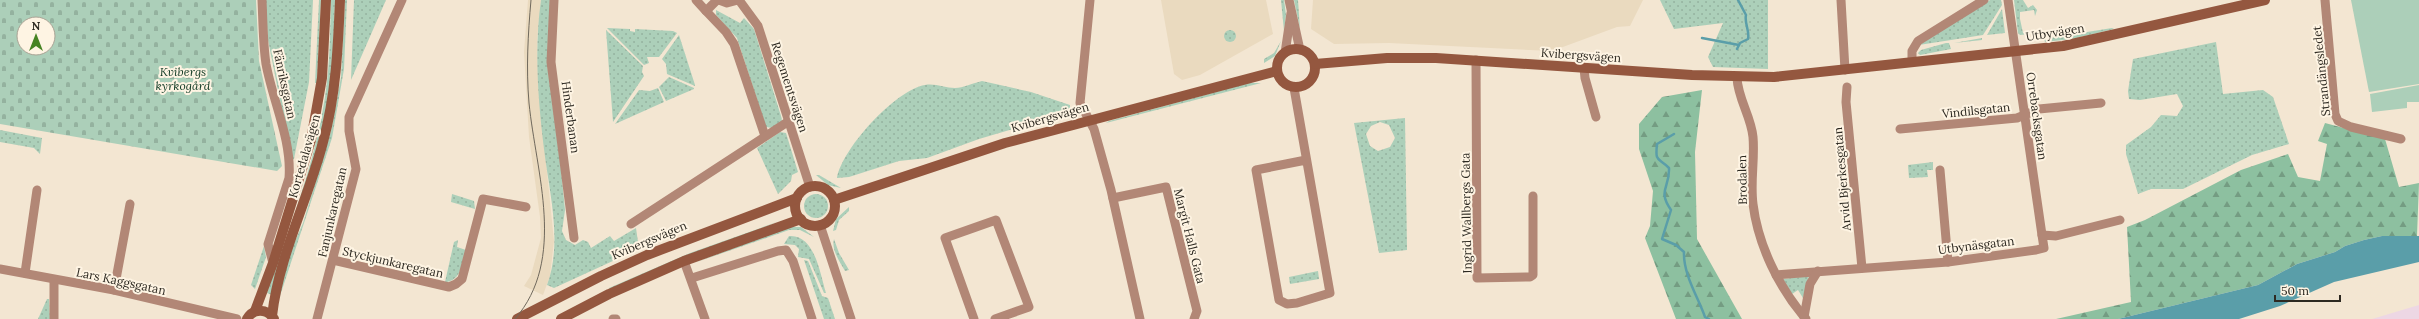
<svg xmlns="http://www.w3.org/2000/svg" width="2419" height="319" viewBox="0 0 2419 319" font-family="Lora,serif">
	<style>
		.built { fill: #eadabf }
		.industrial { fill: #edd7e4 }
		.grass { fill: url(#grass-dots); fill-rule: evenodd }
		.forest { fill: url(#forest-firs) }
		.cemetery { fill: url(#cemetery-stones); fill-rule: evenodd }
		.garden { fill: #accfb9 }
		.water { fill: #5a9ea9 }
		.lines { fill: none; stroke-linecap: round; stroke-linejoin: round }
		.stream { stroke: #5a9ea9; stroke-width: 2.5 }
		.street { stroke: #b28776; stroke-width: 9 }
		.secondary { stroke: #94573f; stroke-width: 10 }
		.tram { stroke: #6f685c; stroke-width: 1 }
		.labels { text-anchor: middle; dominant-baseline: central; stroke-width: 4; stroke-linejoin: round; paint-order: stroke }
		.street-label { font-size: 12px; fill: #2d2921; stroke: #fef4e3 }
		.park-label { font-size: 12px; font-style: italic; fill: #103a24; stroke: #fef4e3 }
	</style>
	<defs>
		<pattern id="grass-dots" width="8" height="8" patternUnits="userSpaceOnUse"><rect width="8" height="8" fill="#accfb9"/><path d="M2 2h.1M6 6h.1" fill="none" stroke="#94b29f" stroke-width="1.8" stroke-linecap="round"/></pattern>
		<pattern id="forest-firs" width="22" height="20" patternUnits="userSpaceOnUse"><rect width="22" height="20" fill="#8dc0a0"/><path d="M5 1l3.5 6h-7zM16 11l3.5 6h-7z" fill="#749c82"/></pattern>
		<pattern id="cemetery-stones" width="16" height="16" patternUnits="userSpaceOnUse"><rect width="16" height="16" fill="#accfb9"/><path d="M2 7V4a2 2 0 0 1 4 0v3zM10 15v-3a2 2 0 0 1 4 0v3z" fill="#94b29f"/></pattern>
	</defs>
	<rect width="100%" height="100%" fill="#f3e6d2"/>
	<g class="built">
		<path d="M528,0H541L537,39L538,83L554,241L550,276L543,295L524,286L531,275L541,238L540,217L529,137L524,52Z"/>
		<path d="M1161,0H1266L1273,34L1200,75L1182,80L1174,74Z"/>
		<path d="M1313,0H1643L1630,26L1617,27L1552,51L1389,43L1334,44L1311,29Z"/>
	</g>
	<path class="industrial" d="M2419,305V319H2372Z"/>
	<g class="grass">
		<path d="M265,0H313L309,82L294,159L292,160L268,40Z"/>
		<path d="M319,0H321L317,83H315Z"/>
		<path d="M331,0H335C334,35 333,69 327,104C315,168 291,232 272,295L267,293C289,229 315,164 325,97C330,65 330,33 331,0Z"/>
		<path d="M345,0H347L344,69L332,138L280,296H279L288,257L303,223L331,131L341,77Z"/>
		<path d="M354,0H386L351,80Z"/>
		<path d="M541,0H550L547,63L561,169L565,210L562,231L566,240L575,245L583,240L588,242L591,248L610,236L614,241L636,228L639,249L554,288L547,285C563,242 549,192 544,149C538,100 534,49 541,0Z"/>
		<path d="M1281,0H1284L1286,15L1284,31Z"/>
		<path d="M1294,0H1298L1300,29Z"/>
		<path d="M1660,0H1768V69L1713,67L1708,57L1723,23L1674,29Z"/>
		<path d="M1990,0H2001L2002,5L1983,35L1919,45Z"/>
		<path d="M2014,0H2023L2028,8L2033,5L2037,10L2035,16L2034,10L2020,12V19L2023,33H2031L2030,34L2020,35L2018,33Z"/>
		<path d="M2002,9L2005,33L1987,35Z"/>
		<path d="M716,10L740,23L744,18L754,29L781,116L782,121L772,128L766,127L737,38L716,15Z"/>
		<path d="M607,28L630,29V31L635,32V29L673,31L677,33L659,57H647L649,63L644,65Z"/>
		<path d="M2112,28L2114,29L2072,39L2045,42L2044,39Z"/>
		<circle cx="1230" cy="36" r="6"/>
		<path d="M606,30L643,66L642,72L644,76L613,122Z"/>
		<path d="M679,35L695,85V86L667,74L666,64L662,59Z"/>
		<path d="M1982,38V40L1954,43Z"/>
		<path d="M1281,41L1275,56L1264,63V59L1274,53Z"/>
		<path d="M2216,42L2223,94L2263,90L2273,97L2289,144L2252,155L2183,189H2151L2138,194L2126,154V145L2151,127L2161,115L2177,116L2183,106L2177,94L2140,100L2129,99L2128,91L2133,59Z"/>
		<path d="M1946,43H1949L1951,49L1920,55L1918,53L1921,50Z"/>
		<path d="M669,77L694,88V89L666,101L659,87Z"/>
		<path d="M982,81L1031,92L1070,105V110L1064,114L979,139L927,158L899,161L849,177L837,178C842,149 895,90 925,85C935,83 945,88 955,88C963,88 973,83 982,81Z"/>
		<path d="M1249,83H1261L1106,123L1109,121Z"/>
		<path d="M658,88L664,102L615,124L639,90L650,91Z"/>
		<path d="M1405,118L1407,250L1379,253L1354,123ZM1380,122L1389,125L1395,138L1390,147L1378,151L1370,146L1366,134L1371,126Z"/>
		<path d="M0,130L42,138L40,154L34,148L0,142Z"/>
		<path d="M780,132L786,133L798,172L792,175L791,181L778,194L757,148Z"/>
		<path d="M1933,162V170H1927L1928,177L1909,178L1908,165Z"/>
		<path d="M816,175H819L841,188L828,185Z"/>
		<path d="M452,194L474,201L475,209L451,202Z"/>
		<circle cx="816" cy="206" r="12"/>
		<path d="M849,207V211L839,220L836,230L833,231L836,219Z"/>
		<path d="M777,222L610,291L609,288L690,253Z"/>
		<path d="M789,227H801L814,237L800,230H789L694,263Z"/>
		<path d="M789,236C815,234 820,274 826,293H824L809,259L798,257L799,249L795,245L784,244Z"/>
		<path d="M834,239L839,253L849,270L845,271C840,262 831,250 834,239Z"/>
		<path d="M458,240L457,247L466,250C462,262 462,279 447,282H445L454,242Z"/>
		<path d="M264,246L266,257L255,289L251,285Z"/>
		<path d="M804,260L808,261L822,296L828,298L835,319H824Z"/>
		<path d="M1318,271L1319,279L1290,284L1289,277Z"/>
		<path d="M1809,276L1803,298L1798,290L1792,294L1783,279Z"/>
		<path d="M47,299H49L50,319H38Z"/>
	</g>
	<g class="forest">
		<path d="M1702,90L1695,152L1697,239L1742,319H1676L1645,238L1650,226L1653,191L1639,149V124L1662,97Z"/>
		<path d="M2325,123L2385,139L2399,187L2419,183L2417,236H2382L2364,240L2345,246L2335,252L2297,264L2258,285L2118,319H2056L2131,302L2127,227L2145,220L2241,170L2288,154L2298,177L2320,181L2327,144L2318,141Z"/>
	</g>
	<path class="cemetery" d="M0,0H256L259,61L282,166L277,171L0,124ZM24,24H48V48H24Z"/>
	<g class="garden">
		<path d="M2351,0H2419V84L2369,92Z"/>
		<path d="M2419,85V102H2407V108L2372,112L2370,94Z"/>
	</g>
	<path class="water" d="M2382,236H2419V262L2334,282L2280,306L2239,319H2118L2258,285L2297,264L2335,252L2345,246L2364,240Z"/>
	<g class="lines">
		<g class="stream">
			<path d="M1702,38L1739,45"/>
			<path d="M1737,49L1740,43L1748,39C1750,31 1744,23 1746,15L1738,0"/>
			<path d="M1674,134L1657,144C1655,163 1658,157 1669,168C1670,188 1657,190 1671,210L1662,239L1676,245L1684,252C1683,274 1698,297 1705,317L1709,319"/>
		</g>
		<g class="street">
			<path d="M262,0C263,21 263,44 266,64C273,102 292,140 289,178L268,244L273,263"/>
			<path d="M554,0L551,62L574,238"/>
			<path d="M696,0L706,11L717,0"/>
			<path d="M719,0L727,3L738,0"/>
			<path d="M739,0L758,26L810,187"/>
			<path d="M1090,0L1080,103L1094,129L1111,190L1140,319"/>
			<path d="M1289,0L1300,50"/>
			<path d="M1841,0L1845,70"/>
			<path d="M2008,0L2042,235"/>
			<path d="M2325,0L2335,114L2338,121L2351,127L2401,139"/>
			<path d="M706,11L726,32L734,44L765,136"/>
			<path d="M1285,53L1291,13"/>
			<path d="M1476,60L1477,278L1530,277L1533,275V196"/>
			<path d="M1912,62V51L1918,41L1984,0"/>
			<path d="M1584,68L1585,78L1596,117"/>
			<path d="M1737,78C1738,99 1751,116 1753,137C1755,159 1750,182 1753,204C1758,245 1779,288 1806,319"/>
			<path d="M1847,87L1846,102L1862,268"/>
			<path d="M1294,88L1330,293L1297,303L1287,304L1279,300L1256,170L1306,160"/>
			<path d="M1900,129L2017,118L2039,109L2101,103"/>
			<path d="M1940,170L1948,262"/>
			<path d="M1113,198L1166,187L1197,311L1194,319"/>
			<path d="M631,224L789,121"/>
			<path d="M820,225L851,319"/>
			<path d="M333,260L449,287L456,284L462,279L483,199L526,207"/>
			<path d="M684,261L705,319"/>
			<path d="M0,269L114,290L237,319"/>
			<path d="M25,273L37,190"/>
			<path d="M1776,275L1948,262L2036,250L2044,248L2042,235L2056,236L2120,220"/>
			<path d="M692,278L778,251L786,250L793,261L812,319"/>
			<path d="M114,290L130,204"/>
			<path d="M1804,317L1810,284L1818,271"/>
			<path d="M54,319V280"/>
			<path d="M317,319L356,169L349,131V117L402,0"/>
			<path d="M613,319H616"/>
			<path d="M974,319L945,238L996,220L1029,307L995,319"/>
		</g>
		<g class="secondary">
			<circle cx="1296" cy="68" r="19"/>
			<path d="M1315,64L1387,58H1436L1692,75L1774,77L2063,46L2265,0"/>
			<circle cx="815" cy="206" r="20"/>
			<path d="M834,200L1005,143L1277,71"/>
			<path d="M255,311L273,263L311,140L322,78L326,0"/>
			<path d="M272,316C279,255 308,200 323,142C336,95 338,48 340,0"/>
			<path d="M247,319C253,308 267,308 274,319"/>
			<path d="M517,319L601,276L647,255L797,198"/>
			<path d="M561,319L609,294L684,261L801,219"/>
		</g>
		<path class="tram" d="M515,319C567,259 536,173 529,103C526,68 528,34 531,0"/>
	</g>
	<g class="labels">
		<g class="street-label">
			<text transform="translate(2055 32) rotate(-9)">Utbyvägen</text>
			<text transform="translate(1581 55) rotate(4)">Kvibergsvägen</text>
			<text transform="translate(2321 71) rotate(-96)">Strandängsledet</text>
			<text transform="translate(285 84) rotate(78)">Fänriksgatan</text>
			<text transform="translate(790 87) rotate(72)">Regementsvägen</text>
			<text transform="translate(1976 110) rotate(-6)">Vindilsgatan</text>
			<text transform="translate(2037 116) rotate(82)">Orrebacksgatan</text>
			<text transform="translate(571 117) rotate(82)">Hinderbanan</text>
			<text transform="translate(1050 117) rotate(-16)">Kvibergsvägen</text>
			<text transform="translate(304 156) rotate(-74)">Kortedalavägen</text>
			<text transform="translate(1842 179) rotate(-95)">Arvid Bjerkesgatan</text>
			<text transform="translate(1742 180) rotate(-91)">Brodalen</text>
			<text transform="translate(332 212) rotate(-77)">Fanjunkaregatan</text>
			<text transform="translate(1466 213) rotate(-91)">Ingrid Wallbergs Gata</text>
			<text transform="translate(1190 236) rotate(76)">Margit Halls Gata</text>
			<text transform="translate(649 240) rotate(-23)">Kvibergsvägen</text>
			<text transform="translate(1976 245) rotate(-7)">Utbynäsgatan</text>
			<text transform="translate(393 262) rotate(13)">Styckjunkaregatan</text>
			<text transform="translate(121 281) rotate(12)">Lars Kaggsgatan</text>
		</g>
		<g class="park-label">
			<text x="183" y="71">Kvibergs<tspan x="183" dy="14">kyrkogård</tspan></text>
		</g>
	</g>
	<g transform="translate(36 36)"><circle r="19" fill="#fef4e3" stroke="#aaa395"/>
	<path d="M0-3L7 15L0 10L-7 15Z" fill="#468322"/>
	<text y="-6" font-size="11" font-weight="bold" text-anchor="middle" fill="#2d2921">N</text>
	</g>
	<path d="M2275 295v6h65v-6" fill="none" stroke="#2d2921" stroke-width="2"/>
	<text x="2281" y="295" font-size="12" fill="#2d2921" stroke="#fef4e3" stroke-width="3" paint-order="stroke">50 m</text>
</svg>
